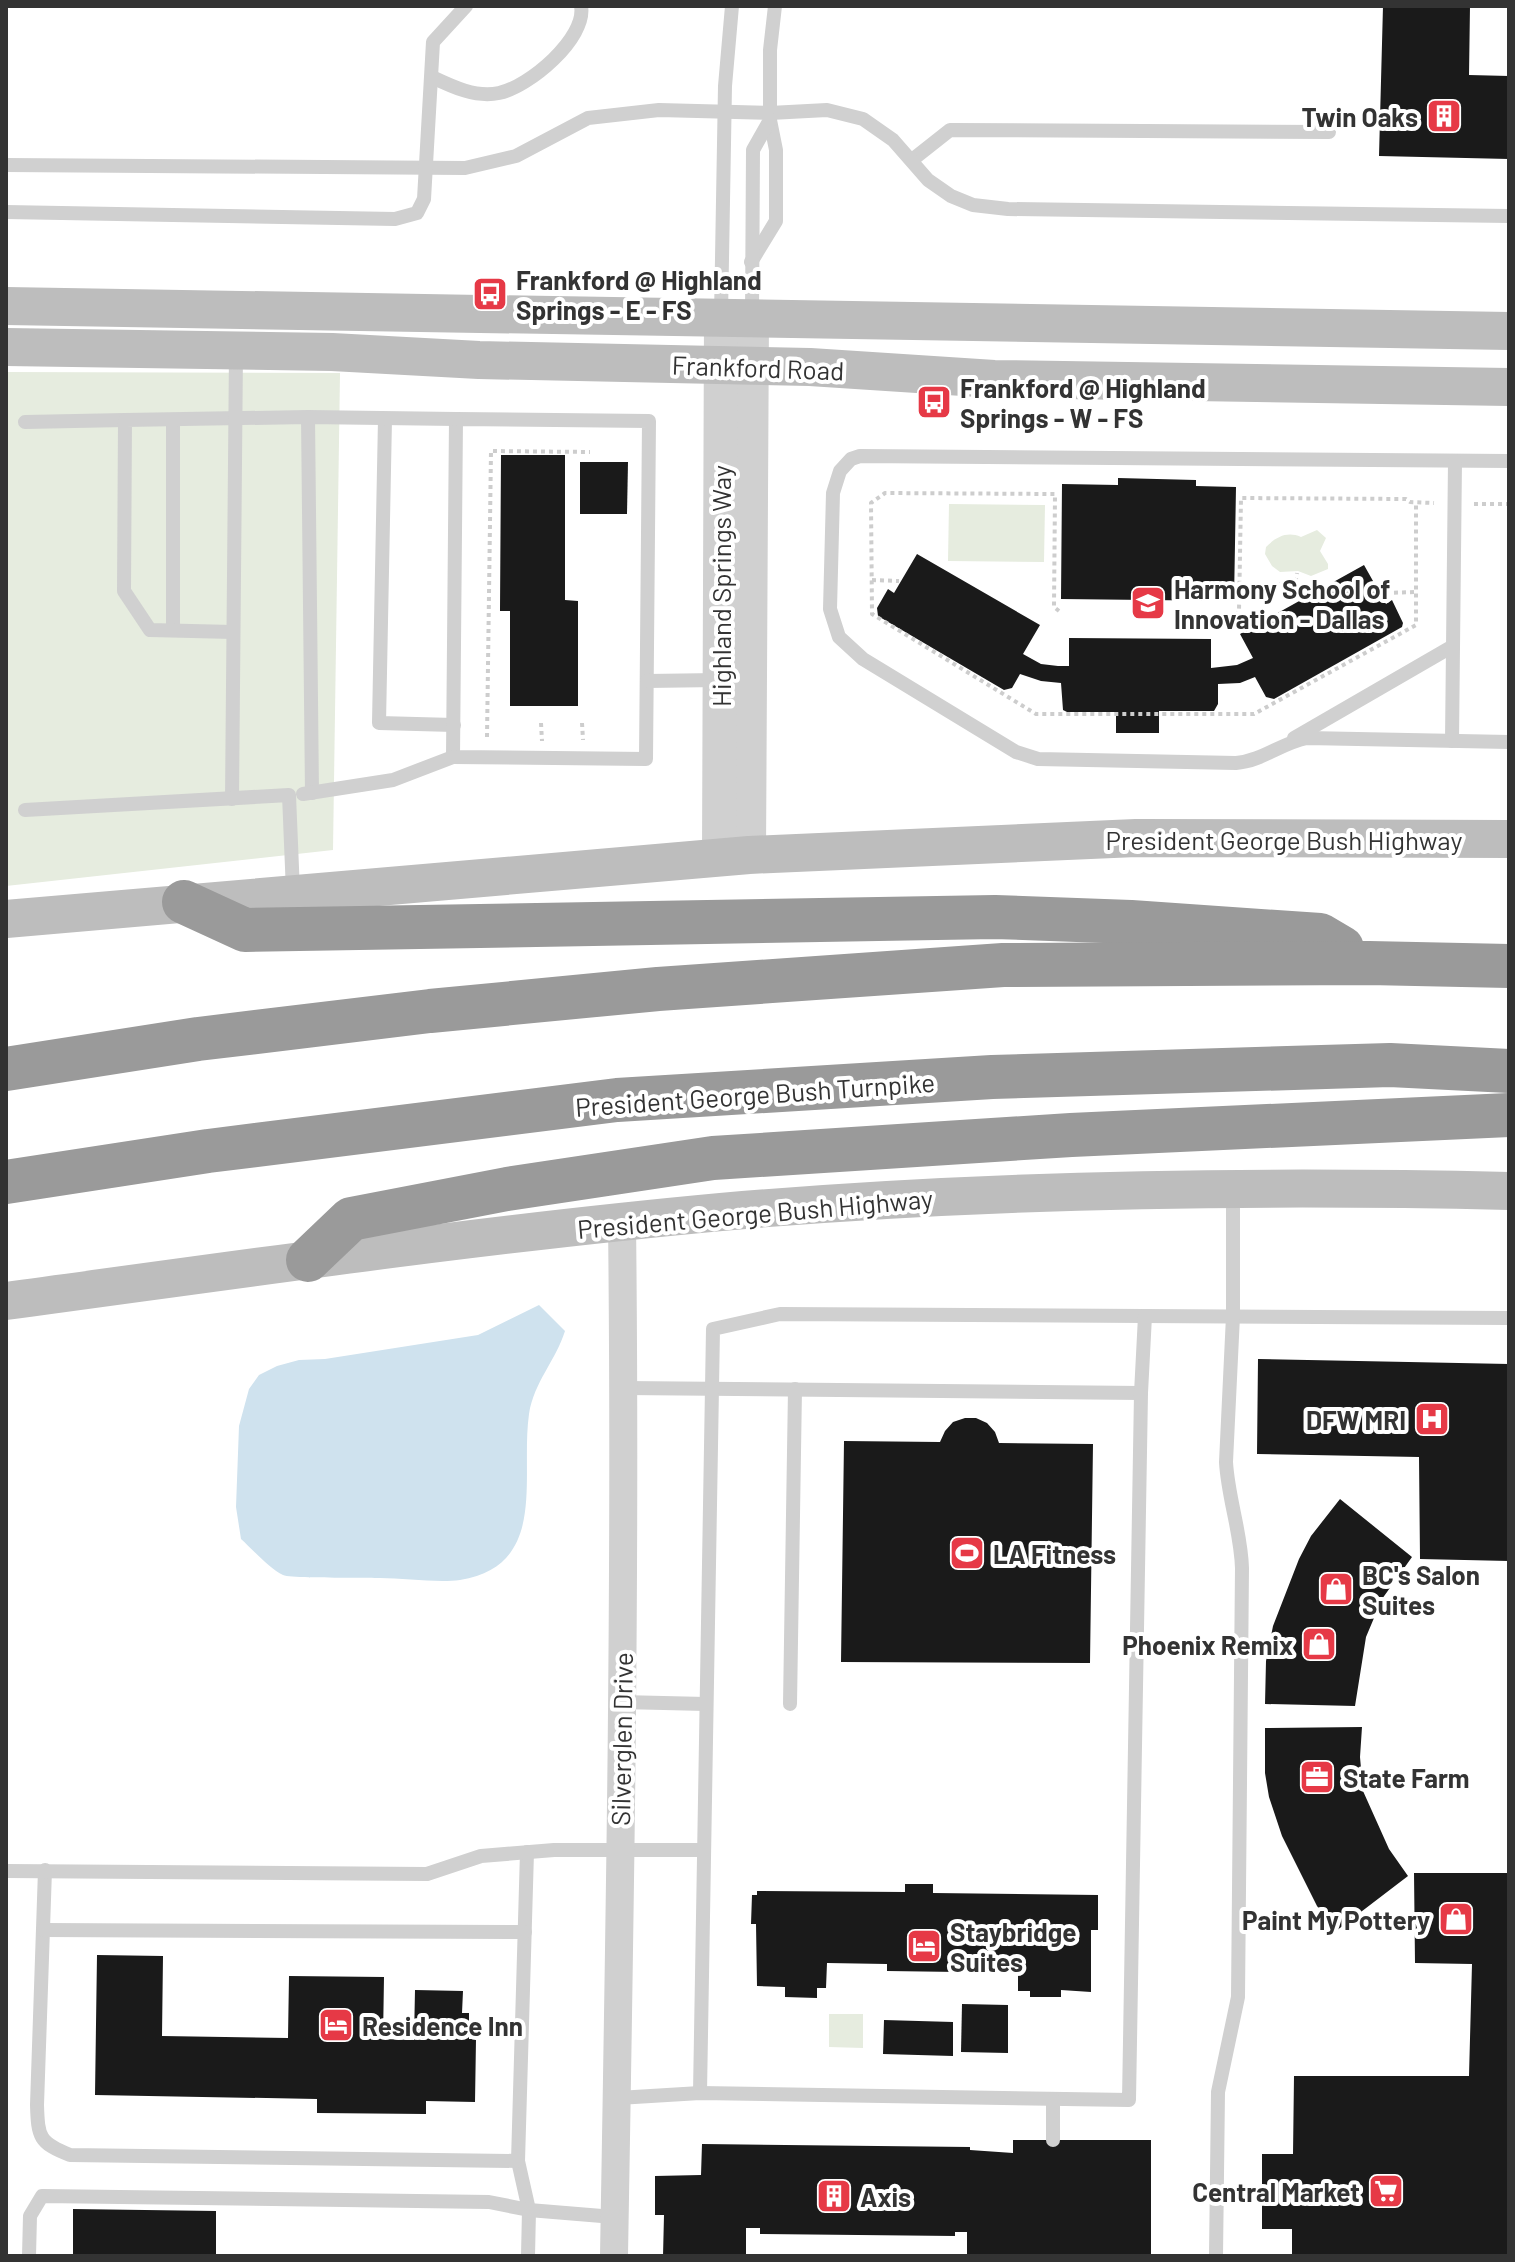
<svg xmlns="http://www.w3.org/2000/svg" width="1515" height="2262" viewBox="0 0 1515 2262" font-family="Barlow,sans-serif">
	<style>
		.green { fill: #e6ecdf }
		.water { fill: #cfe2ee }
		.building { fill: #1a1a1a }
		.lines { fill: none; stroke-linecap: round; stroke-linejoin: round }
		.path { stroke: #cdcdcd; stroke-width: 4; stroke-dasharray: 4 4; stroke-linecap: butt }
		.service { stroke: #d0d0d0; stroke-width: 14 }
		.minor { stroke: #d0d0d0; stroke-width: 28 }
		.tertiary { stroke: #d0d0d0; stroke-width: 34 }
		.secondary { stroke: #bdbdbd; stroke-width: 38 }
		.motorway { stroke: #9a9a9a; stroke-width: 44 }
		.labels { text-anchor: middle; dominant-baseline: central; stroke-width: 8; stroke-linejoin: round; paint-order: stroke }
		.poi-label { font-size: 26px; font-weight: bold; fill: #333; stroke: #fff; text-anchor: start }
		.street-label { font-size: 26px; fill: #333; stroke: #fff }
	</style>
	<rect width="100%" height="100%" fill="#fff"/>
	<g class="green">
		<path d="M6,372L340,373L333,850L6,886Z"/>
		<path d="M949,504L1045,505L1044,562L948,561Z"/>
		<path d="M1317,530L1326,538L1320,551L1328,564V569L1311,576L1298,571L1280,572L1272,566L1265,554L1266,547C1276,537 1287,531 1301,537Z"/>
		<path d="M829,2014H863V2048L829,2047Z"/>
	</g>
	<path class="water" d="M539,1305L565,1331C556,1360 534,1382 529,1414C520,1478 549,1565 460,1580C437,1583 404,1578 380,1578C364,1577 293,1579 283,1575C270,1569 252,1549 241,1539L236,1507L239,1426L249,1389L259,1375L277,1366L299,1360L325,1359L478,1335Z"/>
	<g class="building">
		<path d="M1383,6H1470L1469,75L1509,76V159L1379,156Z"/>
		<path d="M501,455H565V600L578,601V706H510V611H500Z"/>
		<path d="M580,462H628L627,514H580Z"/>
		<path d="M1118,478L1196,480V486L1236,487L1234,601L1061,599L1062,484L1118,485Z"/>
		<path d="M917,554L1040,625L1023,654L1041,664L1058,666H1069V638L1211,639V668L1237,665L1253,658L1240,634L1364,565L1386,604L1392,600L1403,623L1402,627L1274,699L1266,697L1255,677L1240,683L1218,684V704L1214,711H1159V733H1116V712H1067L1063,710L1061,683L1041,681L1020,674L1012,688L1004,690L878,616L877,608L888,589L894,593Z"/>
		<path d="M1258,1359L1509,1364V1561L1420,1559L1419,1457L1257,1454Z"/>
		<path d="M965,1418H976L987,1423L995,1432L999,1443L1093,1444L1090,1663L841,1662L844,1441L940,1442L945,1431L953,1422Z"/>
		<path d="M1340,1499L1412,1557L1382,1599L1366,1637L1355,1706L1265,1704L1266,1661L1273,1626L1299,1559L1311,1536Z"/>
		<path d="M1362,1727L1360,1757L1363,1791L1389,1849L1408,1876L1336,1931L1317,1906L1282,1836L1269,1797L1265,1773V1728Z"/>
		<path d="M1414,1873H1509V2256H1292V2229H1262V2154H1293L1294,2076H1469L1472,1964L1415,1963Z"/>
		<path d="M905,1884H933V1893L1098,1895V1930H1091V1992L1061,1990V1997H1030V1991H1018V1966H960L959,1972L887,1971V1964L827,1963L826,1988H817V1998L785,1997V1987L757,1986L756,1924H751L752,1895H757V1891L905,1892Z"/>
		<path d="M97,1955L163,1956L162,2036L288,2038L289,1976L384,1977L383,2039L414,2040L415,1990L463,1991L462,2013H469V2039H476L475,2102L426,2101V2114L317,2113V2099L95,2095Z"/>
		<path d="M962,2004L1008,2005V2053L961,2052Z"/>
		<path d="M884,2020L953,2022V2056L883,2054Z"/>
		<path d="M1013,2140H1151V2256H967V2232H955V2236L760,2234V2228H746V2256H663L664,2215H655V2176L701,2175L702,2144L970,2147V2150L1013,2153Z"/>
		<path d="M73,2209L216,2211V2256H73Z"/>
	</g>
	<g class="lines">
		<g class="path">
			<path d="M1474,504H1509"/>
			<path d="M872,580L899,581"/>
			<path d="M1386,593L1416,592"/>
			<path d="M1240,597L1296,579L1297,573"/>
			<path d="M1059,611L1054,607L1055,494L885,493L871,503L872,614L1036,714H1254L1416,625V502"/>
			<path d="M1235,615L1239,611L1241,498L1406,499L1410,502L1434,503"/>
			<path d="M541,723L542,741"/>
			<path d="M582,723L583,740"/>
			<path d="M487,737L491,451L590,452"/>
		</g>
		<g class="service">
			<path d="M432,77C453,87 476,98 499,93C529,87 587,38 581,6"/>
			<path d="M912,160L950,130L1329,132"/>
			<path d="M6,165L465,168L516,156L588,118L659,110L770,113L827,110L863,119L893,140L928,180L951,196L973,205L1008,209L1509,216"/>
			<path d="M6,212L395,219L417,213L424,199L433,42L466,6"/>
			<path d="M751,262L776,221V150L770,120V50L775,6"/>
			<path d="M721,316L725,86L732,6"/>
			<path d="M752,317L753,150L770,120"/>
			<path d="M308,417L312,793"/>
			<path d="M385,419L379,723L454,725"/>
			<path d="M456,419L649,421L646,759L453,757Z"/>
			<path d="M173,420V630"/>
			<path d="M25,422L125,420"/>
			<path d="M1509,461L860,456L851,459L840,471L833,493L830,609L839,637L863,659L1016,752L1038,759L1236,763C1262,761 1281,743 1307,738L1509,742"/>
			<path d="M233,632L150,630L124,591L125,420L308,417L456,419"/>
			<path d="M647,681L718,680"/>
			<path d="M1294,738L1453,646"/>
			<path d="M1452,741L1455,461"/>
			<path d="M303,794L393,780L453,757"/>
			<path d="M232,799L236,351"/>
			<path d="M25,810L289,795L293,892"/>
			<path d="M624,1388L1141,1393"/>
			<path d="M621,1702L706,1704"/>
			<path d="M790,1704L795,1389"/>
			<path d="M527,1852L518,2161L529,2210L528,2256"/>
			<path d="M45,1870L37,2105C38,2137 39,2143 70,2155L518,2161"/>
			<path d="M6,1871L427,1874L481,1856L554,1850H704"/>
			<path d="M43,1930L525,1932"/>
			<path d="M700,2093L713,1329L780,1314L1509,1318"/>
			<path d="M618,2098L700,2093L1129,2100L1141,1393L1145,1316"/>
			<path d="M1053,2099V2140"/>
			<path d="M29,2256L30,2216L42,2196L489,2202L529,2210L614,2217"/>
			<path d="M1216,2256L1218,2092L1238,1997L1242,1568C1241,1532 1228,1498 1226,1462L1233,1316V1192"/>
		</g>
		<path class="minor" d="M614,2256C620,1911 626,1566 622,1222"/>
		<g class="tertiary">
			<path d="M749,855L752,317"/>
			<path d="M719,857L721,316"/>
		</g>
		<g class="secondary">
			<path d="M6,306L1509,331"/>
			<path d="M6,347L332,352L479,360L810,367L994,379L1509,387"/>
			<path d="M6,919L749,855L1136,838L1509,839"/>
			<path d="M6,1301C244,1269 482,1234 721,1212C983,1189 1246,1185 1509,1191"/>
		</g>
		<g class="motorway">
			<path d="M184,902L245,930L995,917L1131,922L1320,935L1342,948"/>
			<path d="M6,1069L198,1039L430,1011L658,989L1003,965L1369,963L1509,966"/>
			<path d="M6,1182L208,1151L617,1100L992,1077L1390,1065L1509,1071"/>
			<path d="M308,1260L351,1219L507,1189L713,1158L1071,1135L1509,1115"/>
		</g>
	</g>
	<defs>
		<g id="building-square" transform="scale(1.8)"><rect x="-9" y="-9" width="18" height="18" rx="4" fill="#e63946" stroke="#fff"/><path d="M-4-6H4V6H1V3H-1V6H-4ZM-2.5-4.3h1.7v1.8h-1.7ZM.8-4.3h1.7v1.8H.8ZM-2.5-1h1.7V.8h-1.7ZM.8-1h1.7V.8H.8Z" fill="#fff"/></g>
		<g id="bus-square" transform="scale(1.8)"><rect x="-9" y="-9" width="18" height="18" rx="4" fill="#e63946" stroke="#fff"/><path d="M-5-6H5V4H4V6H2V4H-2V6H-4V4H-5ZM-3.5-4V0h7V-4ZM-3.5 1.2v1.5H-2V1.2ZM2 1.2v1.5H3.5V1.2Z" fill="#fff"/></g>
		<g id="school-square" transform="scale(1.8)"><rect x="-9" y="-9" width="18" height="18" rx="4" fill="#e63946" stroke="#fff"/><path d="M0-5L7-2L0 1L-7-2ZM-4 1L0 2.5L4 1V4Q0 6-4 4Z" fill="#fff"/></g>
		<g id="hospital-square" transform="scale(1.8)"><rect x="-9" y="-9" width="18" height="18" rx="4" fill="#e63946" stroke="#fff"/><path d="M-5-5h3v3.5h4V-5h3V5h-3V1.5h-4V5h-3Z" fill="#fff"/></g>
		<g id="stadium-square" transform="scale(1.8)"><rect x="-9" y="-9" width="18" height="18" rx="4" fill="#e63946" stroke="#fff"/><path d="M0-5a6.5 5 0 1 0 0 10a6.5 5 0 1 0 0-10ZM-3.5-1.8h7v3.6h-7Z" fill="#fff"/></g>
		<g id="shop-square" transform="scale(1.8)"><rect x="-9" y="-9" width="18" height="18" rx="4" fill="#e63946" stroke="#fff"/><path d="M-5-2.5h2.3a2.7 3.5 0 0 1 5.4 0H5L5.5 6h-11ZM-1.5-2.5h3a1.5 2.3 0 0 0-3 0Z" fill="#fff"/></g>
		<g id="office-square" transform="scale(1.8)"><rect x="-9" y="-9" width="18" height="18" rx="4" fill="#e63946" stroke="#fff"/><path d="M-6-3h4V-5.5h4V-3h4V5H-6ZM-1-4.5V-3h2v-1.5ZM-6 0V1H6V0Z" fill="#fff"/></g>
		<g id="hotel-square" transform="scale(1.8)"><rect x="-9" y="-9" width="18" height="18" rx="4" fill="#e63946" stroke="#fff"/><path d="M-6-4.5h1.5V1H6V5H4.5V3h-9V5H-6ZM-4 0a1.8 1.8 0 1 1 3.6 0ZM.5 0V-2.5h3Q6-2.5 6 0Z" fill="#fff"/></g>
		<g id="supermarket-square" transform="scale(1.8)"><rect x="-9" y="-9" width="18" height="18" rx="4" fill="#e63946" stroke="#fff"/><path d="M-6-5.5h2.5l.6 2H6L4.5 2H-2.5L-4.4-4H-6ZM-1.5 3.2a1.3 1.3 0 1 0 .1 0ZM3 3.2a1.3 1.3 0 1 0 .1 0Z" fill="#fff"/></g>
	</defs>
	<g fill-rule="evenodd">
		<use href="#building-square" x="1444" y="116"/>
		<use href="#bus-square" x="490" y="294"/>
		<use href="#bus-square" x="934" y="402"/>
		<use href="#school-square" x="1148" y="603"/>
		<use href="#hospital-square" x="1432" y="1419"/>
		<use href="#stadium-square" x="967" y="1553"/>
		<use href="#shop-square" x="1336" y="1589"/>
		<use href="#shop-square" x="1319" y="1644"/>
		<use href="#office-square" x="1317" y="1777"/>
		<use href="#shop-square" x="1456" y="1919"/>
		<use href="#hotel-square" x="924" y="1946"/>
		<use href="#hotel-square" x="336" y="2025"/>
		<use href="#supermarket-square" x="1386" y="2191"/>
		<use href="#building-square" x="834" y="2196"/>
	</g>
	<g class="labels">
		<g class="poi-label">
			<text x="1418" y="116" text-anchor="end">Twin Oaks</text>
			<text x="516" y="279">Frankford @ Highland<tspan x="516" dy="30">Springs - E - FS</tspan></text>
			<text x="960" y="387">Frankford @ Highland<tspan x="960" dy="30">Springs - W - FS</tspan></text>
			<text x="1174" y="588">Harmony School of<tspan x="1174" dy="30">Innovation - Dallas</tspan></text>
			<text x="1406" y="1419" text-anchor="end">DFW MRI</text>
			<text x="993" y="1553">LA Fitness</text>
			<text x="1362" y="1574">BC's Salon<tspan x="1362" dy="30">Suites</tspan></text>
			<text x="1293" y="1644" text-anchor="end">Phoenix Remix</text>
			<text x="1343" y="1777">State Farm</text>
			<text x="1430" y="1919" text-anchor="end">Paint My Pottery</text>
			<text x="950" y="1931">Staybridge<tspan x="950" dy="30">Suites</tspan></text>
			<text x="362" y="2025">Residence Inn</text>
			<text x="1360" y="2191" text-anchor="end">Central Market</text>
			<text x="860" y="2196">Axis</text>
		</g>
		<g class="street-label">
			<text transform="translate(758 367) rotate(2)">Frankford Road</text>
			<text transform="translate(720 586) rotate(-90)">Highland Springs Way</text>
			<text x="1284" y="839">President George Bush Highway</text>
			<text transform="translate(755 1094) rotate(-4)">President George Bush Turnpike</text>
			<text transform="translate(755 1213) rotate(-5)">President George Bush Highway</text>
			<text transform="translate(621 1739) rotate(-89)">Silverglen Drive</text>
		</g>
	</g>
	<rect width="1515" height="2262" fill="none" stroke="#333333" stroke-width="16"/>
</svg>
